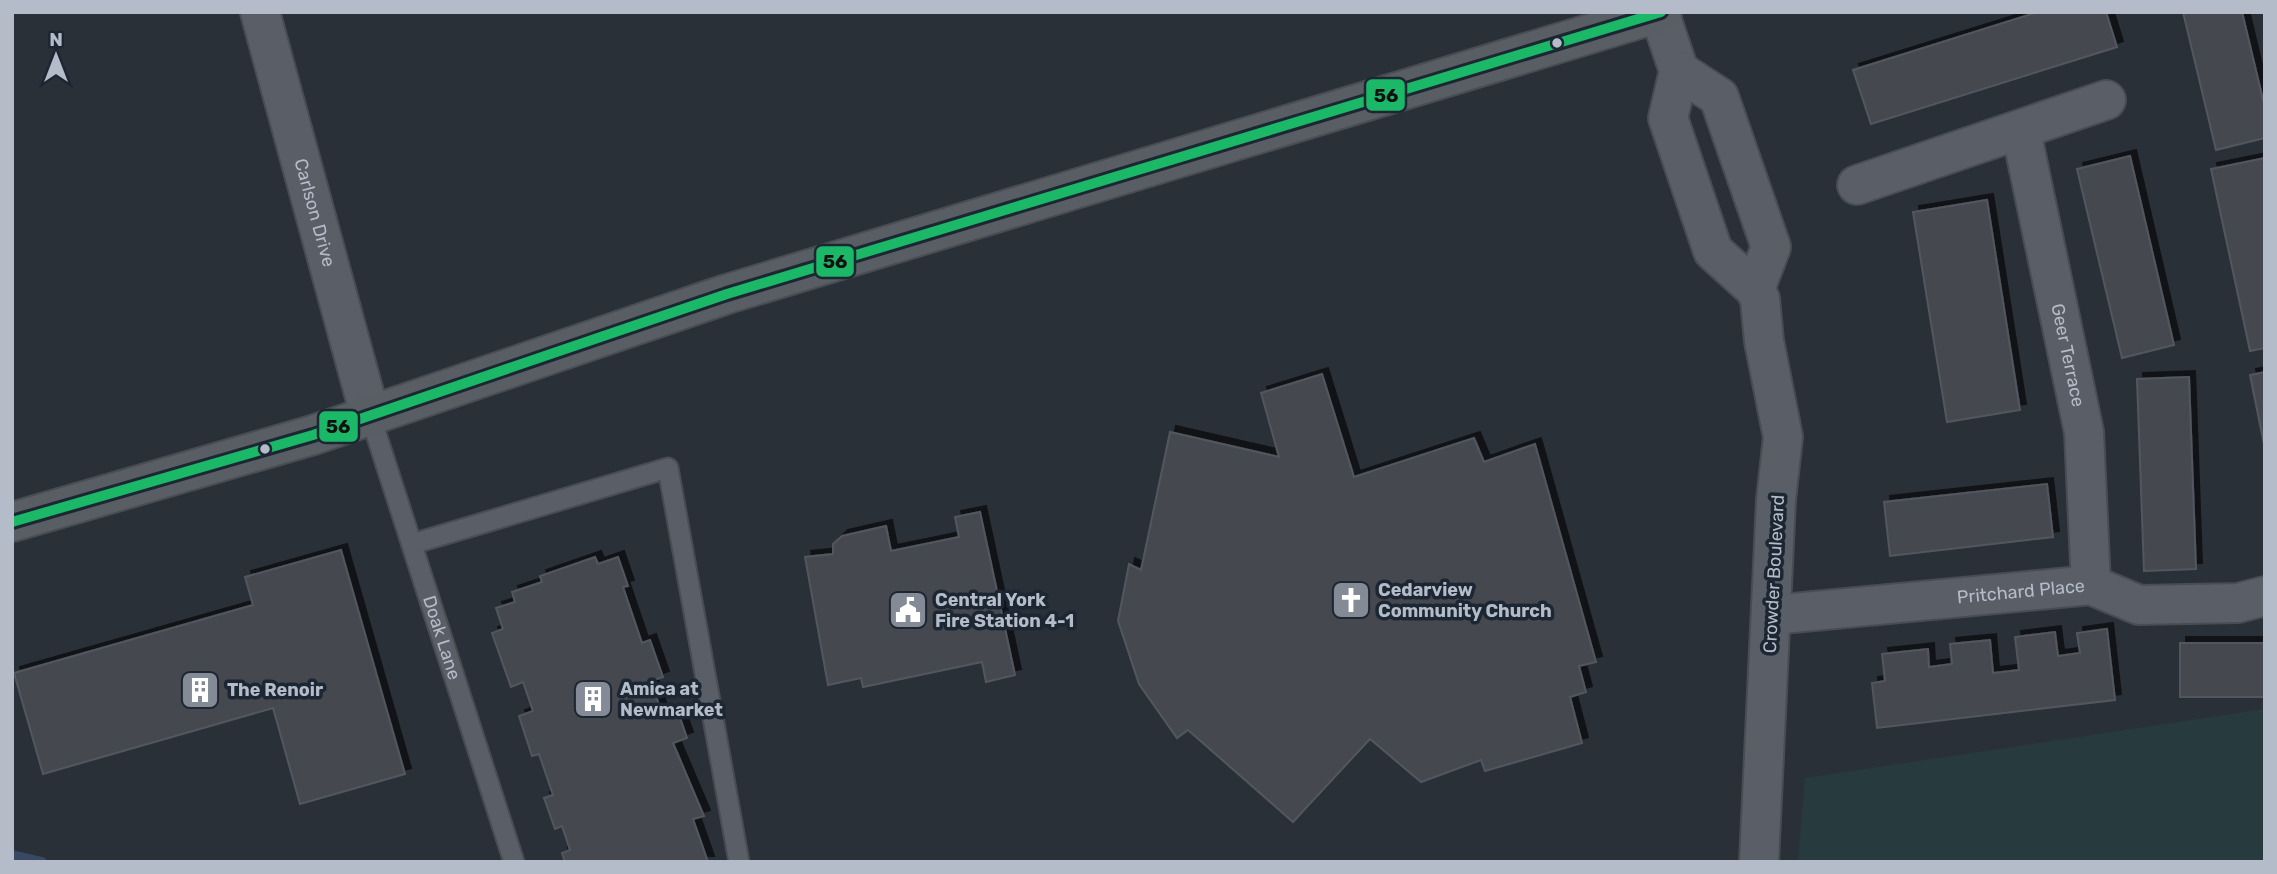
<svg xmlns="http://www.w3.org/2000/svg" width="2277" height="874" viewBox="0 0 2277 874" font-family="Rubik,sans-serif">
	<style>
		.green { fill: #273a3e }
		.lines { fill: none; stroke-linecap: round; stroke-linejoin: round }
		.stream { stroke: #384963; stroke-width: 10 }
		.building { fill: #444950; stroke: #52575f; stroke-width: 2; filter: url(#shadow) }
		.lane-casing { stroke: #484c53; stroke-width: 23 }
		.street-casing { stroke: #484c53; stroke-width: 42 }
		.secondary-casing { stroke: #484c53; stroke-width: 42 }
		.lane { stroke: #5a5e66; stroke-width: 19 }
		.street { stroke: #5a5e66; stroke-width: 38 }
		.secondary { stroke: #595d64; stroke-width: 38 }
		.bus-1-casing { stroke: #1d2633; stroke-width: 16 }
		.bus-1 { stroke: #1ab867; stroke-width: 10 }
		.bus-dot { fill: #b4bcc9; stroke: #1d2633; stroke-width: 2.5 }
		.labels { text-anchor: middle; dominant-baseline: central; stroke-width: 7; stroke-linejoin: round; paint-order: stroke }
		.street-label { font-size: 18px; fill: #b4bcc9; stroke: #1d2633 }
		.poi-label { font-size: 18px; font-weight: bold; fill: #b4bcc9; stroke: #1d2633; text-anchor: start }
		.line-badge { stroke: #1d2633; stroke-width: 2.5 }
		.pale-badge-label { font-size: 19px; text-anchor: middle; font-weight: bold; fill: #111 }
	</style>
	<defs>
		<filter id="shadow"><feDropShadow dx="6" dy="-6" stdDeviation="0" flood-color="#0009"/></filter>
	</defs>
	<rect width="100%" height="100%" fill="#2a3038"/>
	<path class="green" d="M2265,709V862H1798L1805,778Z"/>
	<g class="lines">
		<path class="stream" d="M12,855L42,862"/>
	</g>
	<g class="building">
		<path d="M2038,12H2106L2117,47L1871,124L1853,70Z"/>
		<path d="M2183,12H2242L2265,108V138L2216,150Z"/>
		<path d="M2130,156L2174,345L2122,358L2077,169Z"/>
		<path d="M2265,158V348L2250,351L2211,169Z"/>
		<path d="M1987,200L2020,410L1947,422L1913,212Z"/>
		<path d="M2265,372V449L2250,375Z"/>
		<path d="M1322,374L1354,477L1474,438L1484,462L1535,444L1596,662L1579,666L1586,692L1570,697L1582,743L1485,771L1481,760L1421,782L1370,739L1293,822L1188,730L1177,738L1139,684L1118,621L1129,564L1141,570L1170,432L1279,457L1261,393Z"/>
		<path d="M2189,377L2196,569L2144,571L2137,379Z"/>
		<path d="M2047,484L2053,537L1890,556L1884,502Z"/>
		<path d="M980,512L1015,675L986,682L982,662L863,687L861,678L828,685L805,557L833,554V544L842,536L886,526L891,551L959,537L955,517Z"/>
		<path d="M341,550L405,774L300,804L273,708L43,774L14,673L253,605L245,577Z"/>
		<path d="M595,557L598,564L618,557L628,586L623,587L642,643L650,640L663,677L651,681L663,717L678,712L687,738L673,743L704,816L693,819L708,862H565L562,853L570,850L562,826L555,829L544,798L553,795L539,754L532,756L519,716L533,711L523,682L511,687L492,633L503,629L496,608L515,602L512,592L542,582L540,576Z"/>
		<path d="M2107,629L2115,700L1877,728L1872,683L1885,681L1882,654L1928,649L1929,667L1952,664L1950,644L1990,640L1993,673L2019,670L2015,637L2055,632L2058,656L2080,653L2077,633Z"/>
		<rect x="2180" y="643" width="85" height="54"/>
	</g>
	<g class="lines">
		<g class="lane-casing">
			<g id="lane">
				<path id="s1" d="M370,415L514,862"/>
				<path d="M412,544L668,468L739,862"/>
			</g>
		</g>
		<g class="street-casing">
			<g id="street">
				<path id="s2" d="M260,12L370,415"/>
				<path d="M1659,12L1679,71L1668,118L1713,251L1755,289L1760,299L1764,341L1783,437L1776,500L1759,862"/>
				<path d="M1679,71L1719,97L1771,247L1755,289"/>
				<path id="s3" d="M2021,131L2084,432L2091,585"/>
				<path d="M1857,185L2106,100"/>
				<path id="s4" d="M1772,615L2091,585L2139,605L2238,603L2265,596"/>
			</g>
		</g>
		<g class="secondary-casing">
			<path id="secondary" d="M12,522L313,435L727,294L1662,12"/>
		</g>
		<use href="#lane" class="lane"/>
		<use href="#street" class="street"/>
		<use href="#secondary" class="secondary"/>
		<g class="bus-1-casing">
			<path id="bus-1" d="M12,522L313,435L727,294L1661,12"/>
		</g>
		<use href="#bus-1" class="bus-1"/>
	</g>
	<defs>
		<g id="church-square" transform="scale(2.0125)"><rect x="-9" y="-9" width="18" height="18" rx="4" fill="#848b96" stroke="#1d2633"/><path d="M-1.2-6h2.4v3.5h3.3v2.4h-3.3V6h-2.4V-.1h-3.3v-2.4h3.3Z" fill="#fff"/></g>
		<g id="civic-square" transform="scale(2.0125)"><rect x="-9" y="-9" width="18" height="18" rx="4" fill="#848b96" stroke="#1d2633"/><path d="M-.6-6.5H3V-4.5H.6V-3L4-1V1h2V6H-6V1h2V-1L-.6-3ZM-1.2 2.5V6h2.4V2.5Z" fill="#fff"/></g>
		<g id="building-square" transform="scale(2.0125)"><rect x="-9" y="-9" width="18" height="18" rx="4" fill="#848b96" stroke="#1d2633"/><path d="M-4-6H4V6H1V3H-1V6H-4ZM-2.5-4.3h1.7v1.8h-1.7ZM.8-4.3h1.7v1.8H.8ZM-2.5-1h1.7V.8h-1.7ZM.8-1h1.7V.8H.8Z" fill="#fff"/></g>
	</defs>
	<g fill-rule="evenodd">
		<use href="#church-square" x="1351" y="600"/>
		<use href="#civic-square" x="908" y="610"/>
		<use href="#building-square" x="200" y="690"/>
		<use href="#building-square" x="593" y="699"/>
	</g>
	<g class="bus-dot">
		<circle cx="1557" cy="43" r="6"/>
		<circle cx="265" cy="449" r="6"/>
	</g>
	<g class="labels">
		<g class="street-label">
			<text stroke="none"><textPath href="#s2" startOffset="208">Carlson Drive</textPath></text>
			<text stroke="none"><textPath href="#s3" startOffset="229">Geer Terrace</textPath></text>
			<text transform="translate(1774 574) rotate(-87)">Crowder Boulevard</text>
			<text stroke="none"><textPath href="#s4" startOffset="250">Pritchard Place</textPath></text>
			<text stroke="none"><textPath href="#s1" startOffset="234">Doak Lane</textPath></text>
		</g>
		<g class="poi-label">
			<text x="1378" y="590">Cedarview<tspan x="1378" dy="21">Community Church</tspan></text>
			<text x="935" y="600">Central York<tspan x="935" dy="21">Fire Station 4-1</tspan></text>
			<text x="620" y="689">Amica at<tspan x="620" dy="21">Newmarket</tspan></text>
			<text x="227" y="690">The Renoir</text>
		</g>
	</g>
	<g class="line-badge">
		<rect x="1365" y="78" width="41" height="34" rx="7" fill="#1ab867"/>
		<rect x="815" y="245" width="40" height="33" rx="7" fill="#1ab867"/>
		<rect x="318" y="410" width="41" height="33" rx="7" fill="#1ab867"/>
	</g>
	<g class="pale-badge-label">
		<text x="1386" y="102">56</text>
		<text x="835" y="268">56</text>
		<text x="338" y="433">56</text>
	</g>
	<rect width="2277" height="874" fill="none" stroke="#b4bcc9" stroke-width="28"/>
	<g transform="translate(56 56)" stroke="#1d2633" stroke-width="5" paint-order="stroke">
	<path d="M0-5L12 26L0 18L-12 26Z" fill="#b4bcc9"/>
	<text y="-10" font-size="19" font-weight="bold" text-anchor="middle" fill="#b4bcc9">N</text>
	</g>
</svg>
